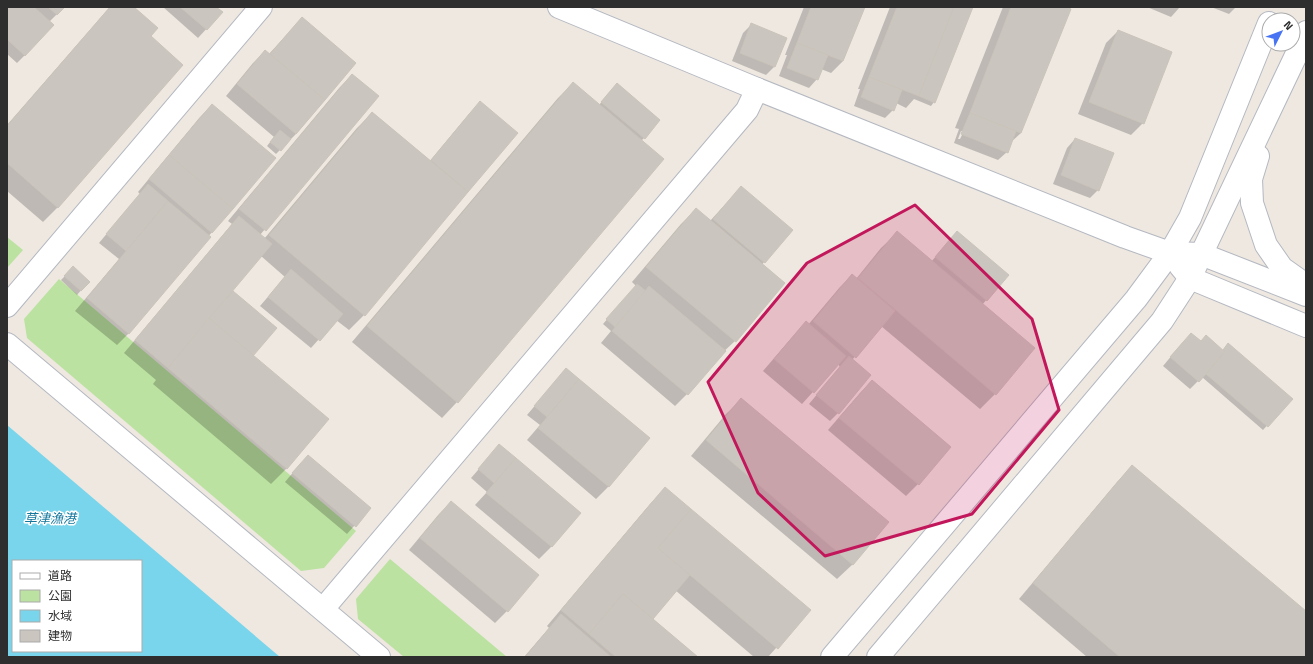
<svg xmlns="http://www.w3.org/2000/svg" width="1313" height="664" viewBox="0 0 1313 664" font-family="'Titillium Web','Noto Sans JP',sans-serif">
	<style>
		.green { fill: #bbe2a0 }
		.water { fill: #79d5eb; fill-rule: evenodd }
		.shadow { fill: #0003; fill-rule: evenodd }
		.building { fill: #cac6bf; stroke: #cac3ba }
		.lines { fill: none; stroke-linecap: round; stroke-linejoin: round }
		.minor-casing { stroke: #b4b8c0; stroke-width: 24 }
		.minor { stroke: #fff; stroke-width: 22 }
		.marked { fill: #c2185b; fill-opacity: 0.2; stroke: #c2185b; stroke-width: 3; stroke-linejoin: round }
		.labels { text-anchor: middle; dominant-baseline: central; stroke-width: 3; stroke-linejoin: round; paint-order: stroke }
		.water-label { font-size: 13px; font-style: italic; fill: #13769c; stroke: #fff }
	</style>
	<rect width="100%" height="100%" fill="#eee8e1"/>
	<g class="green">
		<path d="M7,237L23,250L7,268Z"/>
		<path d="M59,279L356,531L324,568L301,571L27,338L24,319Z"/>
		<path d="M390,559L507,657H404L358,619L356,599Z"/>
	</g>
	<path class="water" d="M7,425L280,657H7ZM13,561H141V651H13Z"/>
	<g class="shadow">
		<path d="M10,7H64L49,22L25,55L17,63L7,54V10Z"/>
		<path d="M110,7H133L150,36L58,207L43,222L7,191V125Z"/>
		<path d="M163,7H215L221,13L198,38Z"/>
		<path d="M804,7H864L843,61L831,73L821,69L817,79L809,88L779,76L787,55H785Z"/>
		<path d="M890,7H972L934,102L931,106L914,99L906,108L896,103L893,110L885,118L854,106L860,89H858Z"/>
		<path d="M1003,7H1063L1021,133L1010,143L1007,152L998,160L954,143L959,129L955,128ZM961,131H964L960,139H958Z"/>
		<path d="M1147,7H1180L1171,17Z"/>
		<path d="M1211,7H1236L1229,14Z"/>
		<path d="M302,18L355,63L296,134L276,154L267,146L274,137L226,96L253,63L265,51L269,54Z"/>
		<path d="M751,25L774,67L766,75L732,61L743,33Z"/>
		<path d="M1118,31L1143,123L1131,135L1078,114L1106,43Z"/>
		<path d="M352,75L377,96L260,235L264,239L357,128L372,113L430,161L469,114L481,103L517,133L364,315L349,330L336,320L311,348L260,306L285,277L261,256L231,291L276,328L252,356L287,468L271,484L153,384L156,380L124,353L232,224L228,221L340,87Z"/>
		<path d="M573,83L599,105L609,93L644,138L641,141L662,159L457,402L442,418L352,342L558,98Z"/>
		<path d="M212,105V232L129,333L117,345L75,311L119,259L99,243L140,194L138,192L200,117Z"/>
		<path d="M1075,139L1098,190L1090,198L1053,184L1067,148Z"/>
		<path d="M741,187L764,262L762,265L784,283L735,341L719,356L687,394L675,406L601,343L611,331L603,324L636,286L632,282L681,224L696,209L710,221Z"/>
		<path d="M957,232L1007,275L982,305L995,394L980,409L881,326L852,360L838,413L830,421L809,404L840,367L838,364L802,404L763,371L794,335L806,323L808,325L840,287L852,275L856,279L881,248L897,233L931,262Z"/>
		<path d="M73,268L88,282L77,295L61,280Z"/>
		<path d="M1183,342H1200L1222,351L1225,348L1291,399L1263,430L1202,377L1190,389L1163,366Z"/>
		<path d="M566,369L648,439L608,487L596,499L527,440L540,425L527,415Z"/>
		<path d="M872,381L950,447L918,484L906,496L828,430L860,393Z"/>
		<path d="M742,399L853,564L837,579L691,456L726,414Z"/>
		<path d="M499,446L580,513L551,547L539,559L475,505L487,492L471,478Z"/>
		<path d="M300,464L370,508L347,534L285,482Z"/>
		<path d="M1132,466L1306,613V657H1087L1019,599L1117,482Z"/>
		<path d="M665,488L809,611L768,657H754L675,590L651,619L696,657H524L549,628L547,626L650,504Z"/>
		<path d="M451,502L507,611L495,623L409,550L439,514Z"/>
	</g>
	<g class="building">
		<path d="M9,7H34L54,25L25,56L7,39V9Z"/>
		<path d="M48,7H65L57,15Z"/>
		<path d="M110,7H134L158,28L151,36L183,65L58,208L7,163V126Z"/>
		<path d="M180,7H216L223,12L207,30Z"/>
		<path d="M811,7H865L843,61L797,43Z"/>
		<path d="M897,7H954L919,96L869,77Z"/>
		<path d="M954,7H973L935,103L919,96Z"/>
		<path d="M1011,7H1066L1071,9L1021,133L970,113Z"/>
		<path d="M302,17L356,63L325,100L270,54Z"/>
		<path d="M751,23L787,38L775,67L740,53Z"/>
		<path d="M1118,30L1172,52L1144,124L1089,102Z"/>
		<path d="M797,43L828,55L818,80L787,68Z"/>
		<path d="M265,50L325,100L296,134L237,84Z"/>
		<path d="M352,74L379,96L266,231L239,209Z"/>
		<path d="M869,77L902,90L894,111L861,97Z"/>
		<path d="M573,82L664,159L458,403L367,326Z"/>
		<path d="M617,83L660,120L645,139L601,102Z"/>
		<path d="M480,101L518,133L468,192L431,160Z"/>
		<path d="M212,104L276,158L233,209L169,155Z"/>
		<path d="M372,112L468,192L365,316L269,235Z"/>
		<path d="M970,113L1016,131L1008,153L961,134Z"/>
		<path d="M280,130L291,139L281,151L270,142Z"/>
		<path d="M1075,138L1114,153L1099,191L1061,175Z"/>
		<path d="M169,155L233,209L212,233L149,179Z"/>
		<path d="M148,184L168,201L126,251L106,234Z"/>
		<path d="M741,186L793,230L765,263L713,219Z"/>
		<path d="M168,201L211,237L129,334L87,298Z"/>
		<path d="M696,208L785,283L736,342L646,267Z"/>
		<path d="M239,216L272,244L168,368L135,340Z"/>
		<path d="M897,231L1035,348L996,395L858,278Z"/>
		<path d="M957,231L1009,275L987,301L935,257Z"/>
		<path d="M73,266L90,282L81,291L64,276Z"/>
		<path d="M291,269L343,314L320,341L268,297Z"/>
		<path d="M852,274L895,311L856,358L813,321Z"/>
		<path d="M637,284L646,291L615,327L606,319Z"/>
		<path d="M649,286L726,351L688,395L612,331Z"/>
		<path d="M233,291L277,328L253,356L209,318Z"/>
		<path d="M209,318L329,419L287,469L168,368Z"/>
		<path d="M806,321L846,356L814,393L774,359Z"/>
		<path d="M1191,333L1201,341L1206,335L1225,352L1199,382L1170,357Z"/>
		<path d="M1228,343L1293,399L1268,427L1206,374L1225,352L1223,350Z"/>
		<path d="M849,356L871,375L839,414L816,395Z"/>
		<path d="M566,368L579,379L547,417L534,406Z"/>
		<path d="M579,379L650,438L609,487L538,428Z"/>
		<path d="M872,380L951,447L919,485L839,418Z"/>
		<path d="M741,398L889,522L853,565L706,440Z"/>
		<path d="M499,444L516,458L494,483L478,469Z"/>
		<path d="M308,455L371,508L356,527L292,473Z"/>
		<path d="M516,458L581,513L552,547L486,493Z"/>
		<path d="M1132,465L1306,611V657H1120L1033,583Z"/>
		<path d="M665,487L691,509L658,548L690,575L653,619L623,594L589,634L561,610Z"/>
		<path d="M451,501L539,575L508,612L420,538Z"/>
		<path d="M691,509L811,610L778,649L658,548Z"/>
		<path d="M623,594L653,619L698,657H616L589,634Z"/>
		<path d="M561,614L611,657H525Z"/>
	</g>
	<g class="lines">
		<g class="minor-casing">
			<g id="minor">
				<path d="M559,7L757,89L1125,237L1170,253L1201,254L1306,295"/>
				<path d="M1258,156L1251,179L1252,203L1266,245L1282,268L1306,285"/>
				<path d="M1180,266L1190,278L1306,326"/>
				<path d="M7,306L261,7"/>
				<path d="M7,344L379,657"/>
				<path d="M323,609L747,110L757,89"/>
				<path d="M832,657L1136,299L1170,253L1190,218L1269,23"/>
				<path d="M878,657L1162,321L1190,278L1300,47L1306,32"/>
			</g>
		</g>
		<use href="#minor" class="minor"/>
	</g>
	<path class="marked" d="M915,205L1032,319L1059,410L972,514L825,556L758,493L708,382L807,263Z"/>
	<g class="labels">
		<g class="water-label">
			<text x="50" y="518">草津漁港</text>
		</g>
	</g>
	<rect width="1313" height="664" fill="none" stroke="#2e2e2e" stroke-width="16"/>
	<rect x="12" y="560" width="130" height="92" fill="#ffffff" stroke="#ababab"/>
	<rect x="20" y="573" width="20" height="6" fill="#ffffff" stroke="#ababab"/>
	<text x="48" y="580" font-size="12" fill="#2e2e2e">道路</text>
	<rect x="20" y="590" width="20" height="12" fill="#bbe2a0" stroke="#ababab"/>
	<text x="48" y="600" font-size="12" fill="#2e2e2e">公園</text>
	<rect x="20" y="610" width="20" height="12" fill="#79d5eb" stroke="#ababab"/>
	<text x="48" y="620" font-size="12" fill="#2e2e2e">水域</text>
	<rect x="20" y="630" width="20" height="12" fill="#cac6bf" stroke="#ababab"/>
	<text x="48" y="640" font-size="12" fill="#2e2e2e">建物</text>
	<g transform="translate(1281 32) rotate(48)"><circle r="19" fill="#ffffff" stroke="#ababab"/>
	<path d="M0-3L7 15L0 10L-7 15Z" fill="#4874f4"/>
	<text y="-6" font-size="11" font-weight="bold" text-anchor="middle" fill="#2e2e2e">N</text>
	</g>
</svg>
